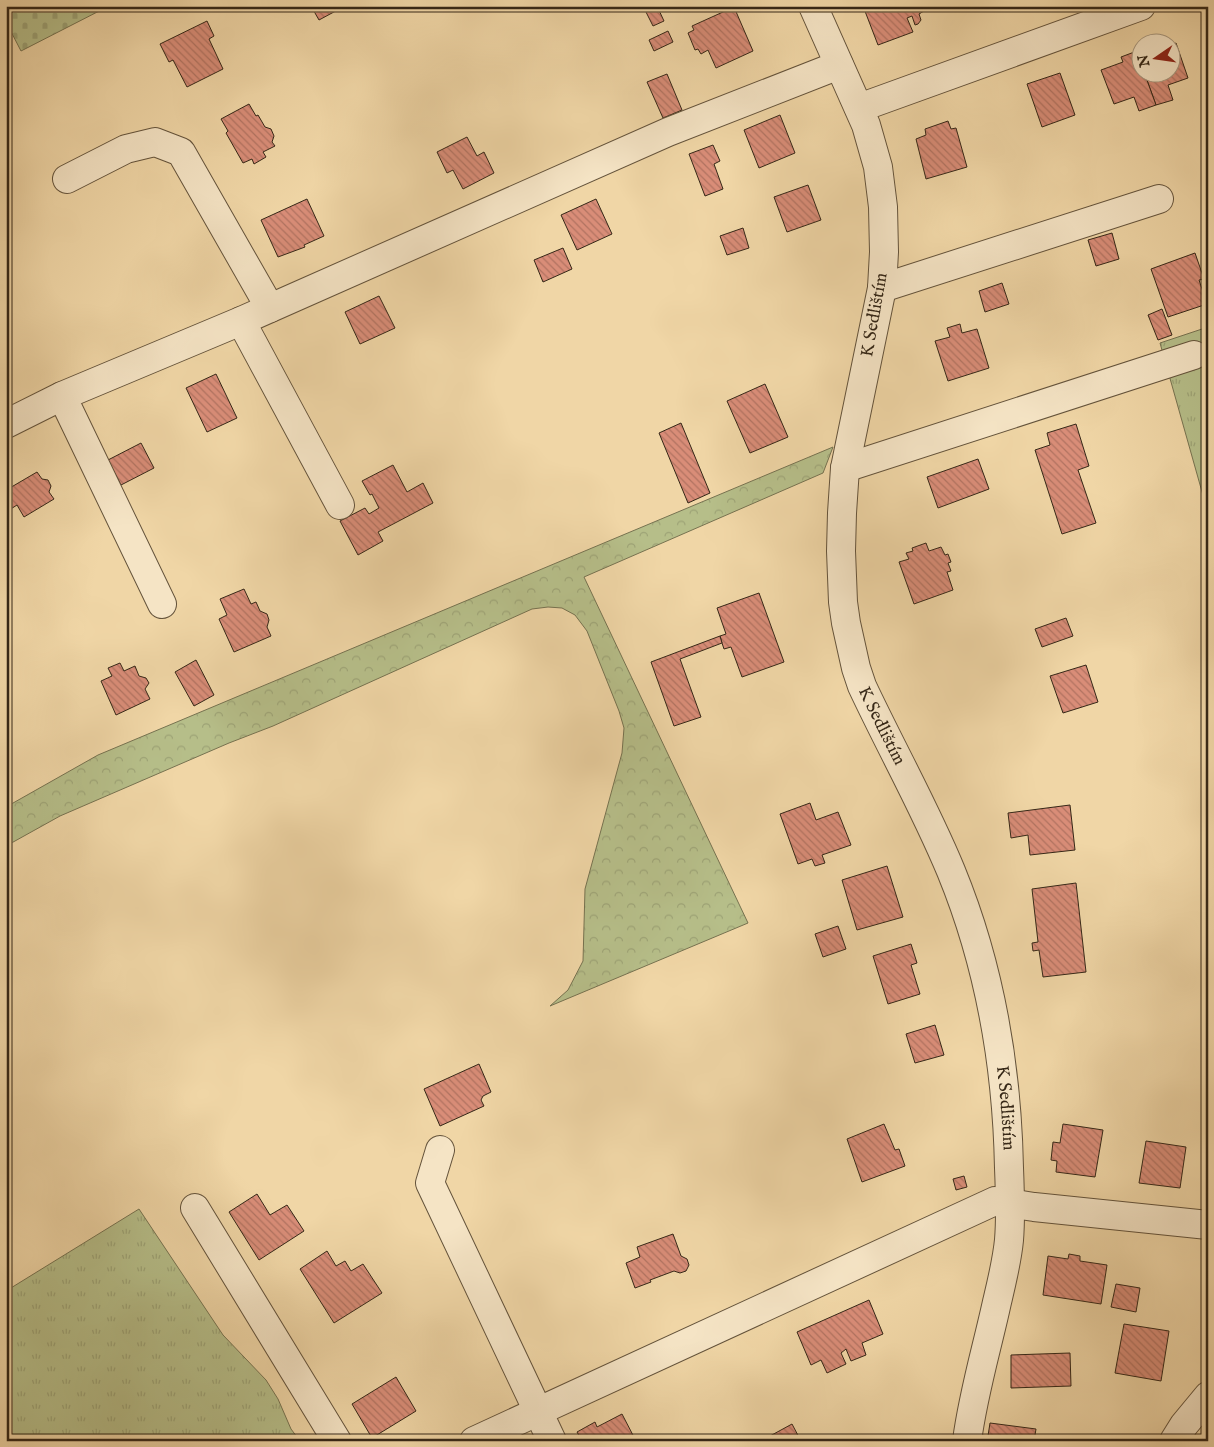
<svg xmlns="http://www.w3.org/2000/svg" width="1214" height="1447" viewBox="0 0 1214 1447" font-family="'IM FELL English',serif">
	<style>
		.grass { fill: url(#grass-tufts); stroke: #767250 }
		.forest { fill: url(#forest-crowns); stroke: #767250 }
		.cemetery { fill: url(#cemetery-stones); stroke: #767250 }
		.building { fill: url(#building-back-hatch); stroke: #352717 }
		.lines { fill: none; stroke-linecap: round; stroke-linejoin: round }
		.minor-casing { stroke: #64533b; stroke-width: 30 }
		.minor { stroke: #f5e4c5; stroke-width: 28 }
		.labels { text-anchor: middle; dominant-baseline: central; stroke-width: 5; stroke-linejoin: round; paint-order: stroke }
		.street-label { font-size: 18px; fill: #352717; stroke: #f5e4c5 }
	</style>
	<defs>
		<pattern id="grass-tufts" width="24" height="20" patternUnits="userSpaceOnUse" patternTransform="scale(1.25)"><rect width="24" height="20" fill="#b6be89"/><path d="M3 7l-1-3M5 7V3M7 7l1-3M15 17l-1-3M17 17v-4M19 17l1-3" fill="none" stroke="#9da376"/></pattern>
		<pattern id="forest-crowns" width="20" height="18" patternUnits="userSpaceOnUse" patternTransform="scale(1.25)"><rect width="20" height="18" fill="#b6be89"/><path d="M2 6a3 3 0 1 1 6 0M12 15a3 3 0 1 1 6 0" fill="none" stroke="#9da376"/></pattern>
		<pattern id="cemetery-stones" width="16" height="16" patternUnits="userSpaceOnUse" patternTransform="scale(1.25)"><rect width="16" height="16" fill="#b6be89"/><path d="M2 7V4a2 2 0 0 1 4 0v3zM10 15v-3a2 2 0 0 1 4 0v3z" fill="#9da376"/></pattern>
		<pattern id="building-back-hatch" width="6" height="6" patternUnits="userSpaceOnUse" patternTransform="scale(1.25)"><rect width="6" height="6" fill="#d98d78"/><path d="M-1 5l2 2M0 0l6 6M5-1l2 2" fill="none" stroke="#b17361"/></pattern>
	</defs>
	<rect width="100%" height="100%" fill="#f0d6a6"/>
	<filter id="stains"><feTurbulence type="fractalNoise" baseFrequency=".004" numOctaves="4"/><feColorMatrix values="0 0 0 0 .2 0 0 0 0 .09 0 0 0 0 .02 0 0 0 .5 -.17"/></filter>
	<radialGradient id="worn" r=".72"><stop offset=".6" stop-color="#630" stop-opacity="0"/><stop offset="1" stop-color="#630" stop-opacity=".3"/></radialGradient>
	<g class="grass">
		<path d="M1208,327V513L1160,343Z"/>
		<path d="M139,1209L223,1335L266,1380L278,1399L291,1429L300,1441H6V1291Z"/>
	</g>
	<path class="forest" d="M833,447L823,473L584,577L748,923L550,1006L568,990L583,961L585,889L622,753L624,728L619,711L587,631L575,615L562,608L548,607L532,609L273,726L229,743L60,816L6,846V807L98,755Z"/>
	<path class="cemetery" d="M6,6H109L21,51L6,22Z"/>
	<g class="building">
		<path d="M311,6H345L319,20Z"/>
		<path d="M648,6H657L664,21L653,26L644,8Z"/>
		<path d="M863,6H922L924,11L919,14L921,20L918,24L915,25L912,16L907,18L913,32L878,45Z"/>
		<path d="M734,7L753,51L716,68L708,50L701,54L698,49L695,50L688,33L694,30L692,26Z"/>
		<path d="M207,21L214,36L209,39L223,69L187,87L173,60L169,62L160,44Z"/>
		<path d="M668,31L673,42L654,51L649,40Z"/>
		<path d="M1176,43L1188,78L1168,85L1173,100L1156,105L1144,72H1172V45Z"/>
		<path d="M1142,50V64L1137,51Z"/>
		<path d="M1137,51L1142,64V72H1144L1156,105L1139,111L1134,97L1114,104L1101,70L1123,62L1121,57Z"/>
		<path d="M1060,73L1075,115L1042,127L1027,84Z"/>
		<path d="M667,74L682,110L663,118L647,82Z"/>
		<path d="M249,104L256,116L258,115L265,127L271,129L274,136L272,142L275,146L263,152L266,157L254,164L252,159L243,163L226,133L228,131L221,119Z"/>
		<path d="M780,115L795,153L759,168L744,130Z"/>
		<path d="M948,121L951,129L956,128L967,167L926,179L916,139L926,135L925,129Z"/>
		<path d="M6,122L11,131L6,134Z"/>
		<path d="M467,137L477,156L484,152L494,173L463,189L453,170L447,173L437,152Z"/>
		<path d="M713,145L720,161L714,164L723,189L705,196L689,154Z"/>
		<path d="M808,185L821,220L787,232L774,197Z"/>
		<path d="M307,199L324,236L304,245L305,247L278,257L261,220Z"/>
		<path d="M596,199L612,234L577,250L561,215Z"/>
		<path d="M743,228L749,248L727,255L720,236Z"/>
		<path d="M1112,233L1119,259L1096,266L1088,240Z"/>
		<path d="M563,248L572,269L543,282L534,260Z"/>
		<path d="M1195,253L1204,279L1199,280L1207,304L1168,317L1151,269Z"/>
		<path d="M1002,283L1009,304L985,312L979,291Z"/>
		<path d="M379,296L395,328L360,344L345,312Z"/>
		<path d="M1162,309L1172,335L1158,340L1148,315Z"/>
		<path d="M960,324L962,333L977,329L989,368L948,381L935,341L950,337L947,328Z"/>
		<path d="M216,374L237,418L207,432L186,388Z"/>
		<path d="M765,384L788,437L750,453L727,401Z"/>
		<path d="M681,423L710,493L688,503L659,433Z"/>
		<path d="M1076,424L1089,466L1078,470L1096,523L1062,534L1035,450L1050,445L1047,433Z"/>
		<path d="M141,443L154,468L121,485L108,460Z"/>
		<path d="M978,459L989,489L938,508L927,477Z"/>
		<path d="M393,465L407,492L423,483L433,503L378,532L383,541L358,555L340,521L365,508L369,514L379,508L372,494L370,495L362,481Z"/>
		<path d="M37,472L42,479L48,480L51,486L49,492L54,499L24,517L17,505L6,512V486L8,489Z"/>
		<path d="M926,543L929,551L941,547L945,555L948,554L951,562L948,563L951,571L947,572L953,590L914,604L899,562L909,559L906,553L913,551L912,548Z"/>
		<path d="M244,589L251,604L256,602L260,611L267,614L269,620L267,627L271,636L234,652L219,619L227,615L220,599Z"/>
		<path d="M759,593L784,662L742,677L731,647L724,649L722,643L720,636L726,634L717,608Z"/>
		<path d="M1066,618L1073,636L1042,647L1035,629Z"/>
		<path d="M720,636L722,643L680,659L701,717L674,726L651,662Z"/>
		<path d="M196,660L214,695L194,706L175,672Z"/>
		<path d="M120,663L124,671L135,666L139,676L146,678L149,683L145,689L150,699L116,715L101,681L112,676L108,668Z"/>
		<path d="M1086,665L1098,702L1063,713L1050,676Z"/>
		<path d="M810,803L816,820L838,812L851,845L822,855L825,863L815,866L812,859L798,864L780,814Z"/>
		<path d="M1070,805L1075,850L1030,855L1028,835L1011,838L1008,813Z"/>
		<path d="M887,866L903,917L857,930L842,880Z"/>
		<path d="M1076,883L1086,972L1043,977L1039,950L1033,951L1032,943L1038,942L1032,889Z"/>
		<path d="M838,926L846,949L823,957L815,934Z"/>
		<path d="M911,944L917,963L911,965L920,994L888,1004L873,956Z"/>
		<path d="M935,1025L944,1055L915,1063L906,1034Z"/>
		<path d="M479,1064L491,1092L483,1096L481,1100L484,1106L440,1126L424,1089Z"/>
		<path d="M884,1124L895,1150L899,1149L905,1166L862,1182L847,1139Z"/>
		<path d="M1063,1124L1103,1130L1095,1177L1056,1172L1057,1161L1051,1160L1053,1142L1060,1143Z"/>
		<path d="M1146,1141L1186,1147L1180,1188L1139,1183Z"/>
		<path d="M964,1176L967,1187L956,1190L953,1179Z"/>
		<path d="M257,1194L270,1215L287,1205L304,1231L259,1260L229,1212Z"/>
		<path d="M673,1234L681,1256L687,1259L689,1265L686,1271L680,1273L674,1271L650,1280L651,1282L635,1288L626,1263L640,1257L637,1247Z"/>
		<path d="M327,1251L336,1266L345,1261L351,1271L363,1264L382,1293L334,1323L300,1269Z"/>
		<path d="M1069,1254L1080,1256V1261L1107,1265L1101,1304L1043,1295L1048,1256L1068,1259Z"/>
		<path d="M1116,1284L1140,1288L1136,1312L1111,1307Z"/>
		<path d="M869,1300L883,1334L862,1343L866,1355L851,1361L846,1349L841,1353L846,1364L827,1373L821,1360L811,1365L797,1332Z"/>
		<path d="M1124,1324L1169,1331L1161,1381L1115,1373Z"/>
		<path d="M1070,1353L1071,1386L1011,1388V1355Z"/>
		<path d="M396,1377L416,1411L372,1438L352,1404Z"/>
		<path d="M622,1414L636,1441H582L577,1432L595,1422L597,1427Z"/>
		<path d="M990,1423L1036,1429L1034,1441H975L976,1434L988,1436Z"/>
		<path d="M792,1424L801,1441H773L770,1436Z"/>
	</g>
	<g class="lines">
		<g class="minor-casing">
			<g id="minor">
				<path id="s1" d="M813,6L866,125L878,167L883,207L884,252L882,288L845,468L842,513L841,551L843,602L846,623L856,668L862,686C891,748 925,808 951,871C990,966 1007,1066 1009,1168C1010,1192 1011,1216 1009,1240C1007,1261 1002,1281 997,1302C987,1348 973,1394 967,1441"/>
				<path d="M859,108L1141,6"/>
				<path d="M67,179L126,149L155,142L181,152L270,308"/>
				<path d="M882,288L1159,199"/>
				<path d="M241,321L340,505"/>
				<path d="M6,424L62,396"/>
				<path d="M845,468L1194,355"/>
				<path d="M162,604L62,396L241,321L668,132L839,65"/>
				<path d="M440,1150L430,1183L552,1441"/>
				<path d="M195,1208L337,1441"/>
				<path d="M474,1441L995,1201L1034,1207L1208,1225"/>
				<path d="M1174,1441L1184,1425L1208,1396"/>
			</g>
		</g>
		<use href="#minor" class="minor"/>
	</g>
	<g class="labels">
		<g class="street-label">
			<text transform="translate(875 315) rotate(-80)">K Sedlištím</text>
			<text stroke="none"><textPath href="#s1" startOffset="744">K Sedlištím</textPath></text>
			<text stroke="none"><textPath href="#s1" startOffset="1149">K Sedlištím</textPath></text>
		</g>
	</g>
	<rect width="1214" height="1447" fill="none" stroke="#f0d6a6" stroke-width="25"/>
	<rect x="8" y="8" width="1199" height="1432" fill="none" stroke="#352717" stroke-width="2.5"/>
	<rect x="12" y="12" width="1189" height="1422" fill="none" stroke="#352717"/>
	<g transform="translate(1156 58) rotate(257)"><circle r="24" fill="#f5e4c5" stroke="#a8987f"/>
	<path d="M0-4L9 19L0 12L-9 19Z" fill="#8f2418"/>
	<text y="-8" font-size="14" font-weight="bold" text-anchor="middle" fill="#352717">N</text>
	</g>
	<rect width="100%" height="100%" filter="url(#stains)"/>
	<rect width="100%" height="100%" fill="url(#worn)"/>
</svg>
